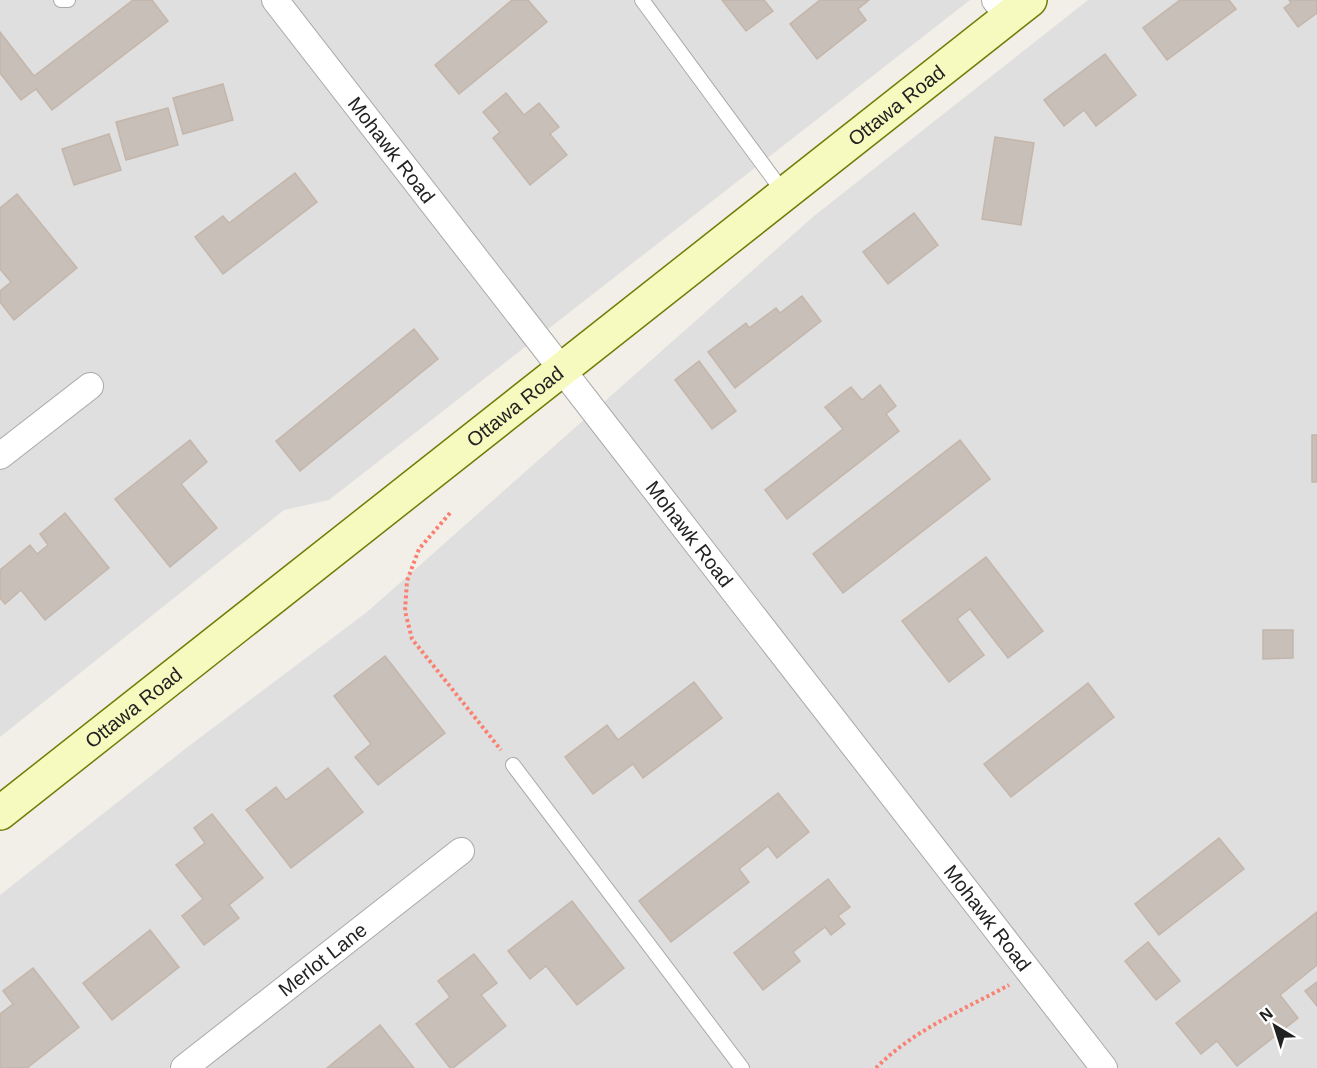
<svg xmlns="http://www.w3.org/2000/svg" width="1317" height="1068" viewBox="0 0 1317 1068" font-family="Helvetica,sans-serif">
	<style>
		.residential { fill: #e0dfdf }
		.building { fill: #c7bfb8; stroke: #c4b6ab; stroke-width: 1.5 }
		.lines { fill: none; stroke-linecap: round; stroke-linejoin: round }
		.lane-casing { stroke: #a9a9a9; stroke-width: 16 }
		.street-casing { stroke: #a9a9a9; stroke-width: 28 }
		.secondary-casing { stroke: #707d05; stroke-width: 36 }
		.path { stroke: #fa8072; stroke-width: 4; stroke-dasharray: 3 3; stroke-linecap: butt }
		.lane { stroke: #fff; stroke-width: 14 }
		.street { stroke: #fff; stroke-width: 26 }
		.secondary { stroke: #f7fabf; stroke-width: 33 }
		.labels { text-anchor: middle; dominant-baseline: central; stroke-width: 4.5; stroke-linejoin: round; paint-order: stroke }
		.street-label { font-size: 20px; fill: #222; stroke: #fff }
	</style>
	<rect width="100%" height="100%" fill="#f2efe9"/>
	<g class="residential">
		<path d="M0,0H970L329,500L284,510L0,737Z"/>
		<path d="M1088,0H1317V1068H0V895L185,749L367,612L814,216Z"/>
	</g>
	<g class="building">
		<path d="M133,0H152L168,21L52,110L36,89L21,100L0,73V32L34,76Z"/>
		<path d="M512,0H528L547,22L459,94L435,65Z"/>
		<path d="M722,0H764L773,11L746,31Z"/>
		<path d="M820,0H869L858,9L866,20L817,59L790,24Z"/>
		<path d="M1180,0H1229L1236,9L1167,60L1143,28Z"/>
		<path d="M1289,0H1317V13L1298,27L1284,8L1291,3Z"/>
		<path d="M1105,54L1136,95L1096,126L1084,110L1064,126L1044,100Z"/>
		<path d="M223,84L233,120L183,134L173,98Z"/>
		<path d="M506,93L524,115L539,103L559,127L550,134L567,155L530,185L493,138L500,132L483,112Z"/>
		<path d="M168,108L178,145L126,160L116,122Z"/>
		<path d="M109,134L121,170L74,185L62,149Z"/>
		<path d="M995,137L1034,143L1021,225L982,219Z"/>
		<path d="M295,173L317,202L223,274L195,237L223,216L229,223Z"/>
		<path d="M17,194L77,268L14,320L0,302V291L11,282L0,269V208Z"/>
		<path d="M914,213L938,245L888,284L863,252Z"/>
		<path d="M802,296L821,321L735,388L708,352L746,323L749,328L776,308L780,313Z"/>
		<path d="M414,329L438,359L300,471L276,441Z"/>
		<path d="M699,361L736,411L712,429L675,380Z"/>
		<path d="M880,385L896,406L886,414L899,431L787,519L765,490L843,429L825,407L851,387L862,400Z"/>
		<rect x="1312" y="435" width="5" height="47"/>
		<path d="M190,440L207,462L181,484L217,528L170,567L115,499Z"/>
		<path d="M960,440L990,479L843,593L813,554Z"/>
		<path d="M65,513L109,568L45,620L21,590L5,604L0,598V570L30,545L37,554L48,545L40,534Z"/>
		<path d="M986,557L1043,631L1008,658L970,609L957,619L984,655L949,682L902,621Z"/>
		<path d="M1263,630H1293V658L1263,659Z"/>
		<path d="M385,656L445,733L378,785L355,757L371,744L334,696Z"/>
		<path d="M694,682L722,718L643,778L633,764L593,794L565,757L607,725L618,740Z"/>
		<path d="M1088,683L1114,717L1011,797L984,764Z"/>
		<path d="M328,768L363,812L291,868L246,810L276,787L286,800Z"/>
		<path d="M778,793L809,832L777,858L768,846L739,869L749,882L671,942L639,901Z"/>
		<path d="M212,814L263,878L229,905L239,918L204,945L182,916L203,899L176,865L205,843L194,828Z"/>
		<path d="M1219,838L1244,869L1159,935L1135,904Z"/>
		<path d="M828,879L850,907L838,916L845,924L831,935L825,927L793,952L800,961L763,990L734,953Z"/>
		<path d="M572,901L624,968L577,1005L546,966L530,979L508,951Z"/>
		<path d="M1317,912V965L1280,995L1298,1018L1237,1066L1217,1041L1201,1054L1176,1023Z"/>
		<path d="M150,930L179,967L112,1020L83,983Z"/>
		<path d="M1148,942L1180,981L1156,1000L1125,961Z"/>
		<path d="M474,954L497,983L481,995L506,1026L453,1068H450L416,1024L450,997L438,981Z"/>
		<path d="M33,968L79,1027L27,1068H0V1014L13,1004L3,991Z"/>
		<path d="M1317,982V1006L1305,991Z"/>
		<path d="M380,1025L414,1068H327Z"/>
	</g>
	<g class="lines">
		<g class="lane-casing">
			<g id="lane">
				<path d="M61,0H68"/>
				<path d="M642,0L784,193"/>
				<path d="M513,765L742,1068"/>
			</g>
		</g>
		<g class="street-casing">
			<g id="street">
				<path id="s1" d="M275,0L1104,1068"/>
				<path d="M995,0L1009,17"/>
				<path d="M0,456L90,386"/>
				<path id="s2" d="M184,1068L461,851"/>
			</g>
		</g>
		<g class="secondary-casing">
			<g id="secondary">
				<path id="s3" d="M0,813L1030,0"/>
			</g>
		</g>
		<g class="path">
			<path d="M450,513L419,549L407,581L405,611L412,639L501,750"/>
			<path d="M876,1068C912,1031 963,1010 1009,985"/>
		</g>
		<use href="#lane" class="lane"/>
		<use href="#street" class="street"/>
		<use href="#secondary" class="secondary"/>
	</g>
	<g class="labels">
		<g class="street-label">
			<text stroke="none"><textPath href="#s3" startOffset="1142">Ottawa Road</textPath></text>
			<text stroke="none"><textPath href="#s1" startOffset="190">Mohawk Road</textPath></text>
			<text stroke="none"><textPath href="#s3" startOffset="656">Ottawa Road</textPath></text>
			<text stroke="none"><textPath href="#s1" startOffset="676">Mohawk Road</textPath></text>
			<text stroke="none"><textPath href="#s3" startOffset="170">Ottawa Road</textPath></text>
			<text stroke="none"><textPath href="#s1" startOffset="1162">Mohawk Road</textPath></text>
			<text stroke="none"><textPath href="#s2" startOffset="176">Merlot Lane</textPath></text>
		</g>
	</g>
	<g transform="translate(1275 1026) rotate(322)" stroke="#ffffff" stroke-width="4.5" paint-order="stroke">
	<path d="M0-4.5L10 22L0 15L-10 22Z" fill="#222222"/>
	<text y="-9" font-size="16" font-weight="bold" text-anchor="middle" fill="#222222">N</text>
	</g>
</svg>
